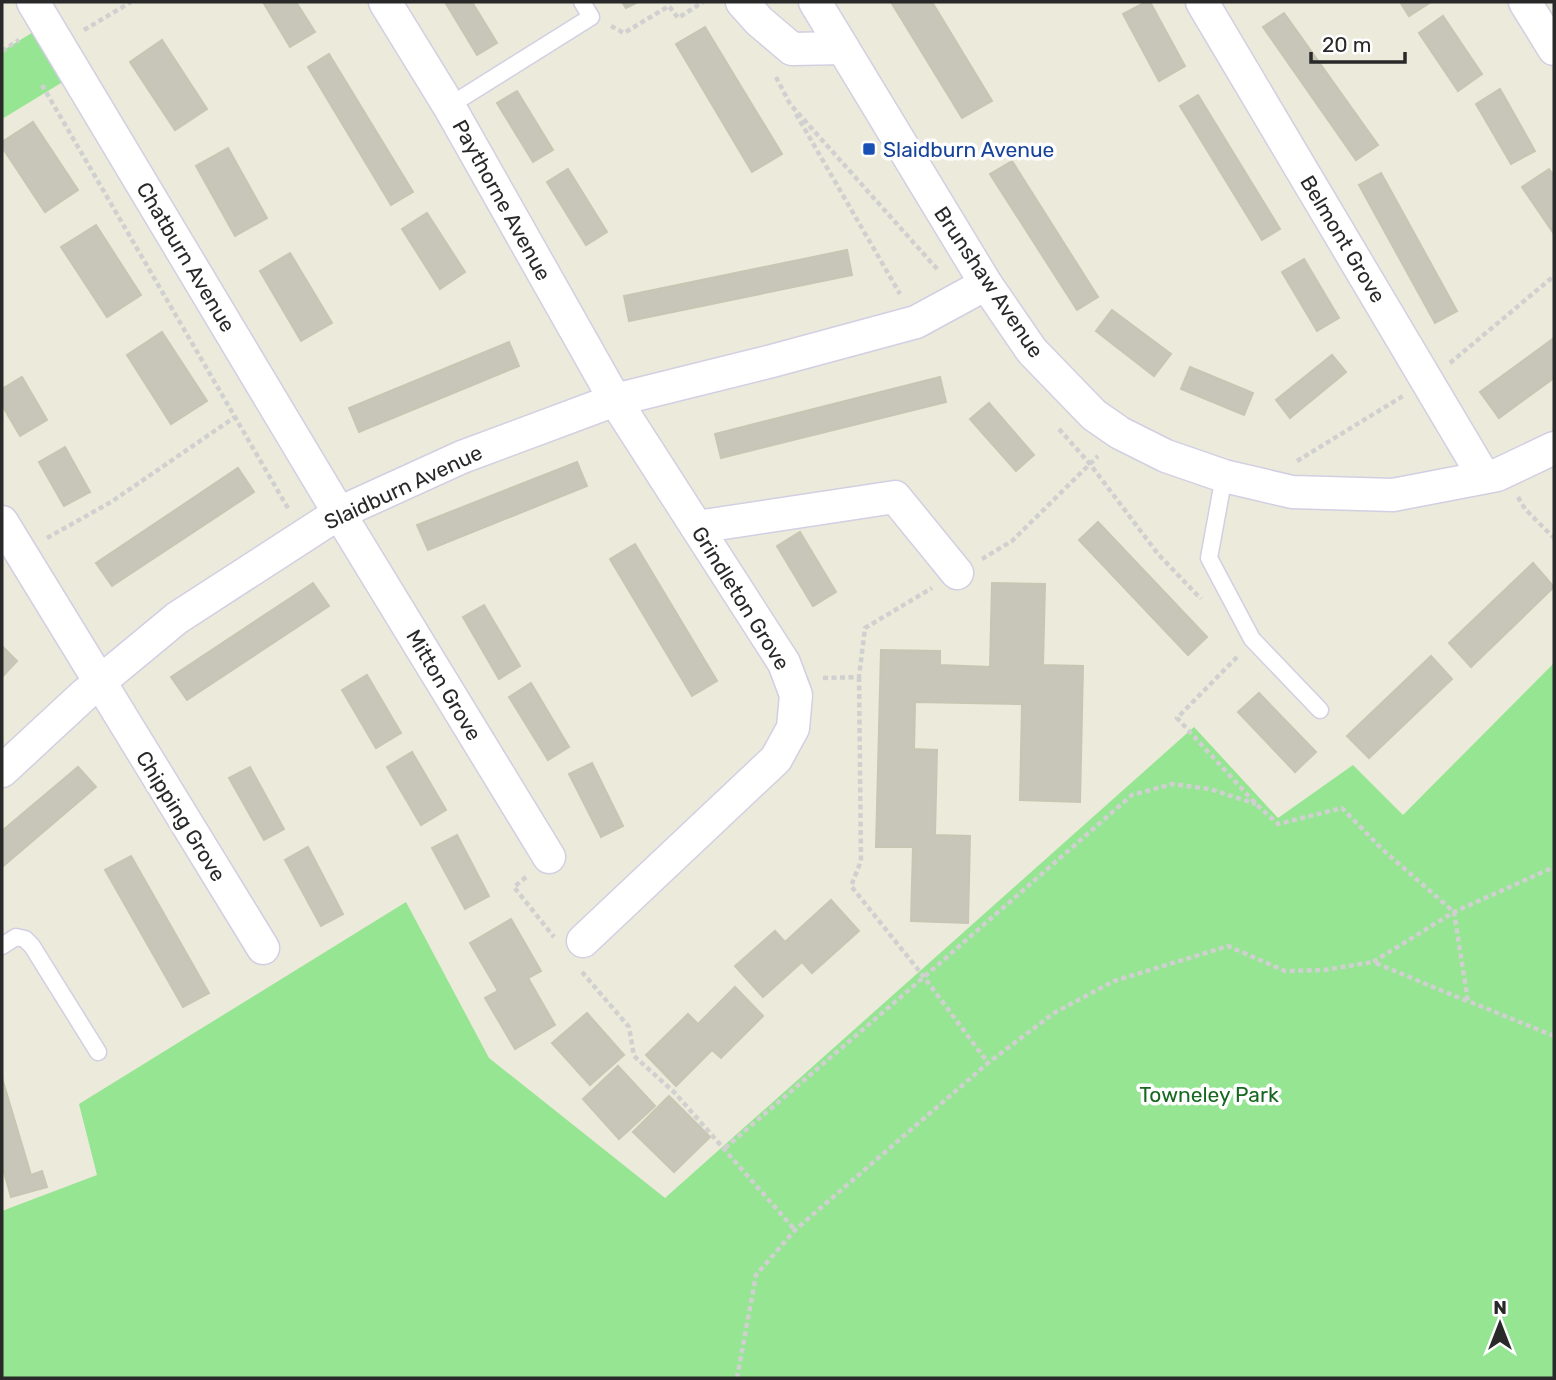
<svg xmlns="http://www.w3.org/2000/svg" width="1556" height="1380" viewBox="0 0 1556 1380" font-family="Rubik,sans-serif">
	<style>
		.green { fill: #95e593 }
		.building { fill: #c7c6b9; stroke: #c7c6b3; stroke-width: 2 }
		.lines { fill: none; stroke-linecap: round; stroke-linejoin: round }
		.service-casing { stroke: #d2cfe3; stroke-width: 19 }
		.minor-casing { stroke: #d2cfe3; stroke-width: 35 }
		.path { stroke: #d0d0d0; stroke-width: 4.5; stroke-dasharray: 5 3.5; stroke-linecap: butt }
		.service { stroke: #fff; stroke-width: 16 }
		.minor { stroke: #fff; stroke-width: 32 }
		.transit-dot { fill: #1a4fb4; stroke: #fff; stroke-width: 2.5 }
		.labels { text-anchor: middle; dominant-baseline: central; stroke-width: 7; stroke-linejoin: round; paint-order: stroke }
		.transit-label { font-size: 21px; fill: #164399; stroke: #fff; text-anchor: start }
		.street-label { font-size: 21px; fill: #292929; stroke: #fff }
		.park-label { font-size: 21px; fill: #176820; stroke: #fff }
	</style>
	<rect width="100%" height="100%" fill="#eceada"/>
	<g class="green">
		<path d="M40,28L66,80L2,119V51Z"/>
		<path d="M1554,663V1378H2V1211L97,1175L79,1104L406,902L489,1058L665,1198L1194,727L1278,818L1353,765L1403,815Z"/>
	</g>
	<g class="building">
		<path d="M263,2H296L315,32L290,47Z"/>
		<path d="M445,2H472L497,43L477,55Z"/>
		<path d="M622,2H638L626,8Z"/>
		<path d="M891,2H932L992,101L962,118Z"/>
		<path d="M1146,2H1150L1185,66L1159,81L1123,14Z"/>
		<path d="M1400,2H1431L1409,16Z"/>
		<path d="M1284,13L1378,145L1356,160L1263,27Z"/>
		<path d="M1443,16L1482,74L1458,91L1419,33Z"/>
		<path d="M705,27L782,154L752,172L676,44Z"/>
		<path d="M162,40L207,109L175,130L130,62Z"/>
		<path d="M329,54L413,192L391,205L308,67Z"/>
		<path d="M1500,89L1535,151L1511,164L1476,104Z"/>
		<path d="M517,91L553,150L533,162L497,103Z"/>
		<path d="M1198,95L1280,229L1262,240L1180,106Z"/>
		<path d="M33,122L78,190L45,212L2,147V142Z"/>
		<path d="M228,148L267,218L235,236L196,166Z"/>
		<path d="M1012,161L1098,297L1077,310L990,174Z"/>
		<path d="M568,169L607,232L586,245L547,182Z"/>
		<path d="M1549,169L1554,176V234L1522,187Z"/>
		<path d="M1381,173L1457,311L1435,323L1359,185Z"/>
		<path d="M427,213L465,272L440,289L402,229Z"/>
		<path d="M96,225L141,295L107,317L61,247Z"/>
		<path d="M847,250L852,275L629,321L624,296Z"/>
		<path d="M290,253L332,323L301,341L260,271Z"/>
		<path d="M1304,259L1339,318L1317,331L1282,272Z"/>
		<path d="M1112,310L1171,354L1154,376L1096,331Z"/>
		<path d="M162,332L207,401L171,424L127,355Z"/>
		<path d="M1554,338V378L1499,418L1480,392Z"/>
		<path d="M509,342L519,366L359,432L349,408Z"/>
		<path d="M1332,355L1346,372L1290,418L1276,400Z"/>
		<path d="M1190,367L1253,393L1244,415L1181,389Z"/>
		<path d="M22,377L47,420L20,436L2,405V389Z"/>
		<path d="M940,377L946,402L721,458L715,434Z"/>
		<path d="M989,403L1034,455L1016,471L970,419Z"/>
		<path d="M65,447L90,492L64,506L39,462Z"/>
		<path d="M577,462L587,486L428,550L417,525Z"/>
		<path d="M238,468L254,492L112,586L96,563Z"/>
		<path d="M1098,522L1207,637L1188,655L1079,540Z"/>
		<path d="M800,532L836,592L813,606L777,546Z"/>
		<path d="M635,544L717,681L692,696L610,559Z"/>
		<path d="M1533,563L1554,587L1471,667L1449,643Z"/>
		<path d="M313,583L329,606L187,700L171,677Z"/>
		<path d="M992,583L1045,584L1043,665L1083,666L1080,802L1020,800L1022,704L915,702L914,749L937,750L935,835L970,836L968,923L911,921L913,847H876L881,650L940,651V665L990,667Z"/>
		<path d="M484,605L520,666L499,679L463,617Z"/>
		<path d="M2,646L17,661L2,677Z"/>
		<path d="M1431,656L1452,679L1369,758L1347,736Z"/>
		<path d="M367,675L401,733L376,748L342,690Z"/>
		<path d="M531,683L569,747L548,760L509,697Z"/>
		<path d="M1259,693L1316,752L1295,772L1238,712Z"/>
		<path d="M412,752L446,810L421,825L387,767Z"/>
		<path d="M592,763L623,826L601,837L569,774Z"/>
		<path d="M78,767L96,787L2,867V831Z"/>
		<path d="M250,767L284,829L264,840L229,778Z"/>
		<path d="M457,835L489,896L465,909L432,848Z"/>
		<path d="M308,847L343,914L321,926L285,860Z"/>
		<path d="M131,856L209,993L183,1007L105,870Z"/>
		<path d="M831,900L859,931L812,973L802,962L763,997L735,966L775,931L785,942Z"/>
		<path d="M511,919L541,971L528,978L555,1025L515,1049L485,998L498,991L470,943Z"/>
		<path d="M735,987L763,1016L721,1058L712,1050L676,1086L646,1055L688,1014L698,1024Z"/>
		<path d="M587,1013L624,1055L590,1085L552,1043Z"/>
		<path d="M618,1066L655,1106L619,1139L583,1099Z"/>
		<path d="M2,1078L31,1175L42,1171L47,1187L11,1197L2,1165Z"/>
		<path d="M669,1096L710,1137L674,1172L633,1132Z"/>
	</g>
	<g class="lines">
		<g class="service-casing">
			<g id="service">
				<path d="M449,106L591,17L582,2"/>
				<path d="M1224,476L1209,558L1252,639L1320,710"/>
				<path d="M2,946L16,937L25,939L32,946L98,1052"/>
			</g>
		</g>
		<g class="minor-casing">
			<g id="minor">
				<path d="M33,2L339,513L549,857"/>
				<path d="M385,2L449,106L615,400L784,663L796,695L793,728L776,759L583,941"/>
				<path d="M742,2L759,21L792,49L843,48"/>
				<path d="M815,2L986,284L1032,351L1094,415L1120,433L1166,456L1224,476L1292,492L1393,495L1497,475L1554,448"/>
				<path d="M1202,2L1484,477"/>
				<path d="M1525,2L1554,49"/>
				<path d="M2,522L263,948"/>
				<path d="M697,527L895,497L957,573"/>
				<path d="M2,771L84,695L177,618L339,513L462,457L615,400L772,361L916,322L986,284"/>
			</g>
		</g>
		<g class="path">
			<path d="M611,26L624,33L669,6L678,18L703,2"/>
			<path d="M84,30L131,2"/>
			<path d="M2,51L19,40"/>
			<path d="M776,77L790,104L938,270"/>
			<path d="M42,85L289,510"/>
			<path d="M796,114L900,294"/>
			<path d="M1450,363L1554,276"/>
			<path d="M1059,429L1090,464L1158,554L1201,599"/>
			<path d="M1297,461L1403,396"/>
			<path d="M1518,497L1525,509L1554,538"/>
			<path d="M47,538L111,502L235,417"/>
			<path d="M982,559L1012,541L1098,456"/>
			<path d="M1237,657L1177,718L1256,804L1278,824L1342,808L1382,849L1454,912L1468,1001L1554,1036"/>
			<path d="M859,677L861,861L851,886L924,977L988,1063"/>
			<path d="M823,678L859,677L865,628L932,588"/>
			<path d="M526,877L514,887L554,937"/>
			<path d="M582,972L629,1027L634,1056L675,1093L795,1230"/>
			<path d="M1467,1001L1373,962L1454,912L1554,867"/>
			<path d="M725,1148L924,977L1132,795L1172,784L1210,789L1256,804"/>
			<path d="M737,1378L756,1275L795,1230L988,1063L1054,1013L1114,981L1228,946L1285,971L1324,970L1373,962"/>
		</g>
		<use href="#service" class="service"/>
		<use href="#minor" class="minor"/>
	</g>
	<rect class="transit-dot" x="862" y="142" width="14" height="14" rx="3.5"/>
	<g class="labels">
		<g class="transit-label">
			<text x="883" y="149">Slaidburn Avenue</text>
		</g>
		<g class="street-label">
			<text transform="translate(502 200) rotate(61)">Paythorne Avenue</text>
			<text transform="translate(1343 239) rotate(59)">Belmont Grove</text>
			<text transform="translate(186 257) rotate(59)">Chatburn Avenue</text>
			<text transform="translate(989 282) rotate(56)">Brunshaw Avenue</text>
			<text transform="translate(403 487) rotate(-25)">Slaidburn Avenue</text>
			<text transform="translate(741 598) rotate(58)">Grindleton Grove</text>
			<text transform="translate(444 685) rotate(59)">Mitton Grove</text>
			<text transform="translate(181 816) rotate(58)">Chipping Grove</text>
		</g>
		<g class="park-label">
			<text x="1209" y="1094">Towneley Park</text>
		</g>
	</g>
	<rect width="1556" height="1380" fill="none" stroke="#292929" stroke-width="7"/>
	<g transform="translate(1500 1324)" stroke="#ffffff" stroke-width="5" paint-order="stroke">
	<path d="M0-5L12 26L0 18L-12 26Z" fill="#292929"/>
	<text y="-10" font-size="19" font-weight="bold" text-anchor="middle" fill="#292929">N</text>
	</g>
	<path d="M1311 52v10h94v-10" fill="none" stroke="#292929" stroke-width="3.5"/>
	<text x="1322" y="52" font-size="21" fill="#292929" stroke="#ffffff" stroke-width="5" paint-order="stroke">20 m</text>
</svg>
